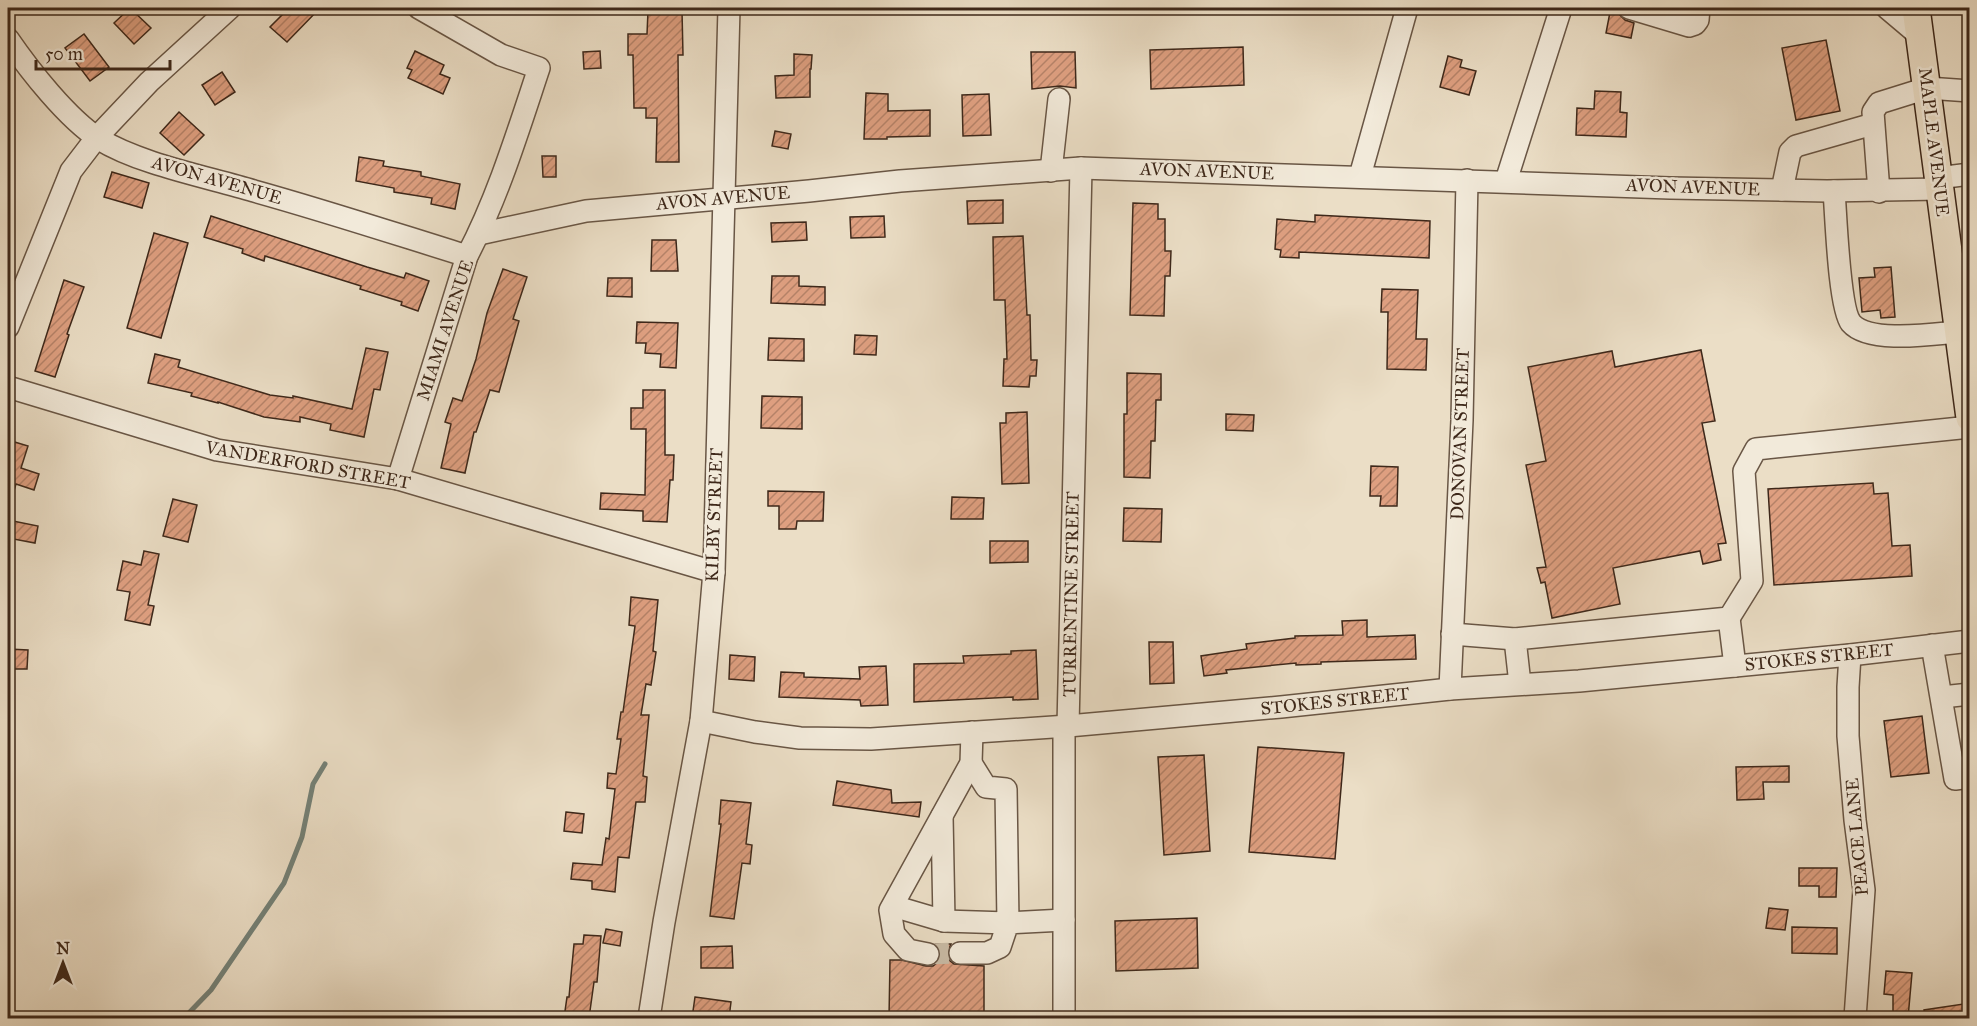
<svg xmlns="http://www.w3.org/2000/svg" width="1977" height="1026" viewBox="0 0 1977 1026" font-family="'IM FELL Great Primer',serif">
	<style>
		.lines { fill: none; stroke-linecap: round; stroke-linejoin: round }
		.stream { stroke: #748177; stroke-width: 5 }
		.building { fill: url(#building-hatch); stroke: #3e281a; stroke-width: 1.5 }
		.minor-tunnel { stroke: #c8baa4; stroke-width: 21; stroke-dasharray: 21 10; stroke-linecap: butt }
		.minor-casing { stroke: #695645; stroke-width: 24 }
		.major-casing { stroke: #3e281a; stroke-width: 30 }
		.minor { stroke: #f2eada; stroke-width: 21 }
		.major { stroke: #ebdec6; stroke-width: 27 }
		.labels { text-anchor: middle; dominant-baseline: central; stroke-width: 5; stroke-linejoin: round; paint-order: stroke }
		.street-label { font-size: 18px; fill: #3e281a; stroke: #f2eada }
	</style>
	<defs>
		<pattern id="building-hatch" width="6" height="6" patternUnits="userSpaceOnUse" patternTransform="scale(1.5)"><rect width="6" height="6" fill="#de9f80"/><path d="M-1 1l2-2M0 6l6-6M5 7l2-2" fill="none" stroke="#b58268"/></pattern>
	</defs>
	<rect width="100%" height="100%" fill="#ebdec6"/>
	<filter id="stains"><feTurbulence type="fractalNoise" baseFrequency=".00333" numOctaves="4"/><feColorMatrix values="0 0 0 0 .2 0 0 0 0 .09 0 0 0 0 .02 0 0 0 .5 -.17"/></filter>
	<radialGradient id="worn" r=".72"><stop offset=".6" stop-color="#630" stop-opacity="0"/><stop offset="1" stop-color="#630" stop-opacity=".3"/></radialGradient>
	<g class="lines">
		<path class="stream" d="M184,1018L211,990L284,883L302,837L313,784L325,764"/>
	</g>
	<g class="building">
		<path d="M130,8L151,28L134,44L114,23Z"/>
		<path d="M289,8H320L287,42L270,27Z"/>
		<path d="M648,11H682L683,55H678L679,162H656L657,118H646V108H634L633,55H628V34H647Z"/>
		<path d="M1610,12L1618,13L1625,20L1634,23L1631,38L1606,33Z"/>
		<path d="M84,34L109,67L90,81L65,48Z"/>
		<path d="M1826,40L1840,111L1796,120L1782,48Z"/>
		<path d="M1243,47L1244,85L1151,89L1150,50Z"/>
		<path d="M415,51L444,65L440,74L450,78L443,94L408,78L412,70L407,68Z"/>
		<path d="M600,51L601,68L584,69L583,52Z"/>
		<path d="M1031,52H1075L1076,88L1060,86L1032,89Z"/>
		<path d="M794,54L812,55L811,69H810V97L776,98L775,76L794,75Z"/>
		<path d="M1448,56L1462,60L1460,67L1476,71L1469,95L1440,87Z"/>
		<path d="M222,72L235,92L215,105L202,85Z"/>
		<path d="M1595,91L1621,92L1620,112L1627,113L1626,137L1576,135L1577,108L1594,109Z"/>
		<path d="M866,93L888,94V111L930,110V136L887,137V139H864Z"/>
		<path d="M989,94L991,135L963,136L962,95Z"/>
		<path d="M179,112L204,135L184,155L160,133Z"/>
		<path d="M775,131L791,134L788,149L772,146Z"/>
		<path d="M542,156H556V177H543Z"/>
		<path d="M359,157L384,161L383,166L421,172V176L460,184L455,209L431,204L432,198L394,192V188L356,181Z"/>
		<path d="M112,172L149,183L142,208L104,197Z"/>
		<path d="M1003,200V223L968,224L967,201Z"/>
		<path d="M1133,203L1158,204V219H1165V251H1171L1170,276H1165L1164,316L1130,315Z"/>
		<path d="M1315,215L1430,221L1429,258L1299,252V258L1280,257L1281,250L1275,249L1277,219L1315,222Z"/>
		<path d="M211,216L367,267L404,278L406,273L429,281L418,311L401,305L402,302L360,289L361,286L265,256L264,261L242,253L243,249L204,237Z"/>
		<path d="M884,216L885,237L851,238L850,217Z"/>
		<path d="M806,222L807,240L772,242L771,223Z"/>
		<path d="M154,233L188,243L161,338L127,328Z"/>
		<path d="M1023,236L1027,315H1030L1031,360H1037L1036,376H1030L1029,387L1003,386L1004,359H1007L1005,300H994L993,237Z"/>
		<path d="M652,240H676L678,271H651Z"/>
		<path d="M1891,267L1895,317L1881,318L1880,310L1862,312L1859,278L1875,277L1874,268Z"/>
		<path d="M503,269L527,277L513,319L519,321L499,392L490,390L476,432H474L465,473L441,468L451,424L445,422L453,398L462,401L476,359L487,313Z"/>
		<path d="M772,276H799V286L825,287V305L771,303Z"/>
		<path d="M608,278H632V297L607,296Z"/>
		<path d="M64,280L84,287L67,334L69,335L55,377L35,371Z"/>
		<path d="M1382,289L1418,290L1416,339H1427L1426,370L1387,369L1388,312H1381Z"/>
		<path d="M637,322L678,323L676,368L660,367L661,354L645,353L646,343H636Z"/>
		<path d="M855,335L877,336L876,355L854,354Z"/>
		<path d="M769,338L804,339V361L768,360Z"/>
		<path d="M366,348L388,352L380,390L374,389L364,437L330,430L331,424L300,417V422L264,417L218,402V403L191,396L192,393L148,383L155,354L180,360L178,367L270,395L293,398V396L352,409Z"/>
		<path d="M1701,350L1715,421L1702,423L1726,543L1718,544L1721,560L1703,564L1700,551L1613,568L1620,604L1552,618L1545,582L1541,583L1537,568L1546,567L1526,465L1546,461L1528,367L1612,351L1615,367Z"/>
		<path d="M1127,373L1161,374V400H1156L1155,441H1151L1150,478L1124,477V414H1127Z"/>
		<path d="M643,390H665V455H674L673,480H670L667,522L643,521V511L600,509L601,493L645,495L646,429H631V408H643Z"/>
		<path d="M762,396L802,397V429L761,428Z"/>
		<path d="M1027,412L1029,483L1002,484L1000,423H1006V413Z"/>
		<path d="M1226,414L1254,415L1253,431L1226,430Z"/>
		<path d="M8,440L28,446L21,468L39,474L34,490L16,484L11,501H8Z"/>
		<path d="M1371,466L1398,467L1397,506H1380L1381,496H1370Z"/>
		<path d="M1873,483L1874,494L1888,493L1892,546L1910,545L1912,576L1774,585L1768,489Z"/>
		<path d="M768,491L824,492L823,521H797L796,529H779V506H768Z"/>
		<path d="M952,497L984,498L983,519H951Z"/>
		<path d="M173,499L197,505L188,542L163,536Z"/>
		<path d="M1124,508L1162,509L1161,542L1123,541Z"/>
		<path d="M8,520L38,526L35,543L8,538Z"/>
		<path d="M990,541H1028V562L990,563Z"/>
		<path d="M144,551L159,554L148,605L154,606L150,625L125,620L130,592L117,590L123,561L141,565Z"/>
		<path d="M631,597L658,600L653,651L656,652L651,685L646,684L641,715H649L643,776L647,777L645,802H636L629,858L618,857L615,892L592,889V881L571,879L573,863L602,865L606,838L609,839L615,789L607,788L608,773L616,774L621,739H617L621,712H623L635,626L629,625Z"/>
		<path d="M1367,620V637L1415,635L1416,659L1321,662V664L1296,665V663L1226,670L1227,673L1204,676L1201,656L1247,649L1246,644L1295,638V636L1343,635L1342,621Z"/>
		<path d="M1149,642H1173L1174,683L1150,684Z"/>
		<path d="M8,649L28,650L27,669H8Z"/>
		<path d="M1036,650L1038,699L1013,700V697L914,702V664L964,663L963,656L1011,654V651Z"/>
		<path d="M730,655L755,657L754,681L729,679Z"/>
		<path d="M886,666L888,705L861,706L860,700L779,697L781,672L804,673V677L860,679L859,667Z"/>
		<path d="M1922,716L1929,773L1891,777L1884,721Z"/>
		<path d="M1258,747L1344,753L1335,859L1249,852Z"/>
		<path d="M1204,755L1210,851L1164,855L1158,757Z"/>
		<path d="M1789,766V782H1763L1764,799L1737,800L1736,767Z"/>
		<path d="M837,781L891,790L892,803L921,802L919,817L833,805Z"/>
		<path d="M721,800L751,803L746,844L752,845L750,864L742,863L734,919L710,916L721,824H719Z"/>
		<path d="M566,812L584,814L582,833L564,831Z"/>
		<path d="M1799,868H1837L1836,897H1819V886H1799Z"/>
		<path d="M1769,908L1788,910L1785,930L1766,928Z"/>
		<path d="M1197,918L1198,968L1116,971L1115,921Z"/>
		<path d="M1792,927L1837,928V954L1792,953Z"/>
		<path d="M606,929L622,932L620,946L603,943Z"/>
		<path d="M584,935L601,936L597,982H594L589,1018H564L567,997H569L574,944H583Z"/>
		<path d="M936,944H951L947,954L949,960L954,964L984,966V1018H889L890,960H902L926,966H933L938,962L941,956L940,949Z"/>
		<path d="M732,946L733,968H701V947Z"/>
		<path d="M1886,971L1912,973L1908,1018H1893V995L1884,994Z"/>
		<path d="M695,997L731,1002L729,1018H692Z"/>
		<path d="M1970,1003V1018H1925L1924,1010Z"/>
	</g>
	<g class="lines">
		<path class="minor-tunnel" d="M928,954L960,953"/>
		<g class="minor-casing">
			<g id="minor">
				<path d="M1629,8L1689,26L1695,24L1698,20L1699,8"/>
				<path d="M1887,8L1919,35"/>
				<path d="M8,39C30,71 67,118 99,139C139,164 208,177 254,191C326,211 396,234 467,256"/>
				<path d="M1051,171L1059,99"/>
				<path d="M1360,176L1407,8"/>
				<path d="M1938,178L1970,174"/>
				<path d="M1506,181L1561,8"/>
				<path d="M1782,190L1790,152L1796,146L1873,124"/>
				<path d="M1834,191C1836,215 1839,308 1851,323C1869,344 1934,334 1958,332"/>
				<path d="M1879,192L1873,112L1879,103L1927,88L1970,91"/>
				<path d="M479,234L586,211L809,191L900,181L1081,168L1670,188L1827,191L1940,189"/>
				<path d="M1952,278L1970,272"/>
				<path d="M8,327L71,171L97,137L149,82L230,8"/>
				<path d="M8,387L217,450L398,479L714,572"/>
				<path d="M398,479L467,256C498,197 518,131 539,68L501,55L419,8"/>
				<path d="M1729,618L1735,666"/>
				<path d="M1452,634L1515,639"/>
				<path d="M1932,645L1955,779L1970,777"/>
				<path d="M1850,655L1848,687V736L1855,820L1864,890L1855,1018"/>
				<path d="M1520,684L1515,639L1729,618L1752,581L1744,471L1756,449L1970,427"/>
				<path d="M1450,689L1462,420L1467,180"/>
				<path d="M1942,697L1970,694"/>
				<path d="M701,721L755,732L800,738L871,739L1068,726L1281,707L1450,689L1579,681L1850,655L1970,641"/>
				<path d="M893,906L944,921L942,816"/>
				<path d="M944,921L1008,923L1006,789L986,787L971,763"/>
				<path d="M960,953H987L1000,947L1008,923L1064,920"/>
				<path d="M928,954L908,950L894,934L890,910L971,763L972,732"/>
				<path d="M649,1018L664,922L701,721L714,572L729,8"/>
				<path d="M1064,1018V730L1068,726L1081,168"/>
			</g>
		</g>
		<g class="major-casing">
			<path id="major" d="M1916,8L1970,418"/>
		</g>
		<use href="#minor" class="minor"/>
		<use href="#major" class="major"/>
	</g>
	<g class="labels">
		<g class="street-label">
			<text transform="translate(1934 142) rotate(83)">MAPLE AVENUE</text>
			<text transform="translate(1207 171) rotate(2)">AVON AVENUE</text>
			<text transform="translate(217 180) rotate(16)">AVON AVENUE</text>
			<text transform="translate(1693 187) rotate(2)">AVON AVENUE</text>
			<text transform="translate(723 198) rotate(-5)">AVON AVENUE</text>
			<text transform="translate(445 330) rotate(-72)">MIAMI AVENUE</text>
			<text transform="translate(1460 434) rotate(-88)">DONOVAN STREET</text>
			<text transform="translate(308 465) rotate(10)">VANDERFORD STREET</text>
			<text transform="translate(714 515) rotate(-88)">KILBY STREET</text>
			<text transform="translate(1071 594) rotate(-89)">TURRENTINE STREET</text>
			<text transform="translate(1819 657) rotate(-6)">STOKES STREET</text>
			<text transform="translate(1335 701) rotate(-6)">STOKES STREET</text>
			<text transform="translate(1857 837) rotate(-95)">PEACE LANE</text>
		</g>
	</g>
	<rect width="1977" height="1026" fill="none" stroke="#ebdec6" stroke-width="30"/>
	<rect x="9" y="9" width="1959" height="1008" fill="none" stroke="#3e281a" stroke-width="3"/>
	<rect x="15" y="15" width="1947" height="996" fill="none" stroke="#3e281a" stroke-width="1.5"/>
	<g transform="translate(63 963)" stroke="#f2eada" stroke-width="4.5" paint-order="stroke">
	<path d="M0-4.5L10 22L0 15L-10 22Z" fill="#3e281a"/>
	<text y="-9" font-size="16" font-weight="bold" text-anchor="middle" fill="#3e281a">N</text>
	</g>
	<path d="M36 60v9h134v-9" fill="none" stroke="#3e281a" stroke-width="3"/>
	<text x="45" y="60" font-size="18" fill="#3e281a" stroke="#f2eada" stroke-width="4.5" paint-order="stroke">50 m</text>
	<rect width="100%" height="100%" filter="url(#stains)"/>
	<rect width="100%" height="100%" fill="url(#worn)"/>
</svg>
